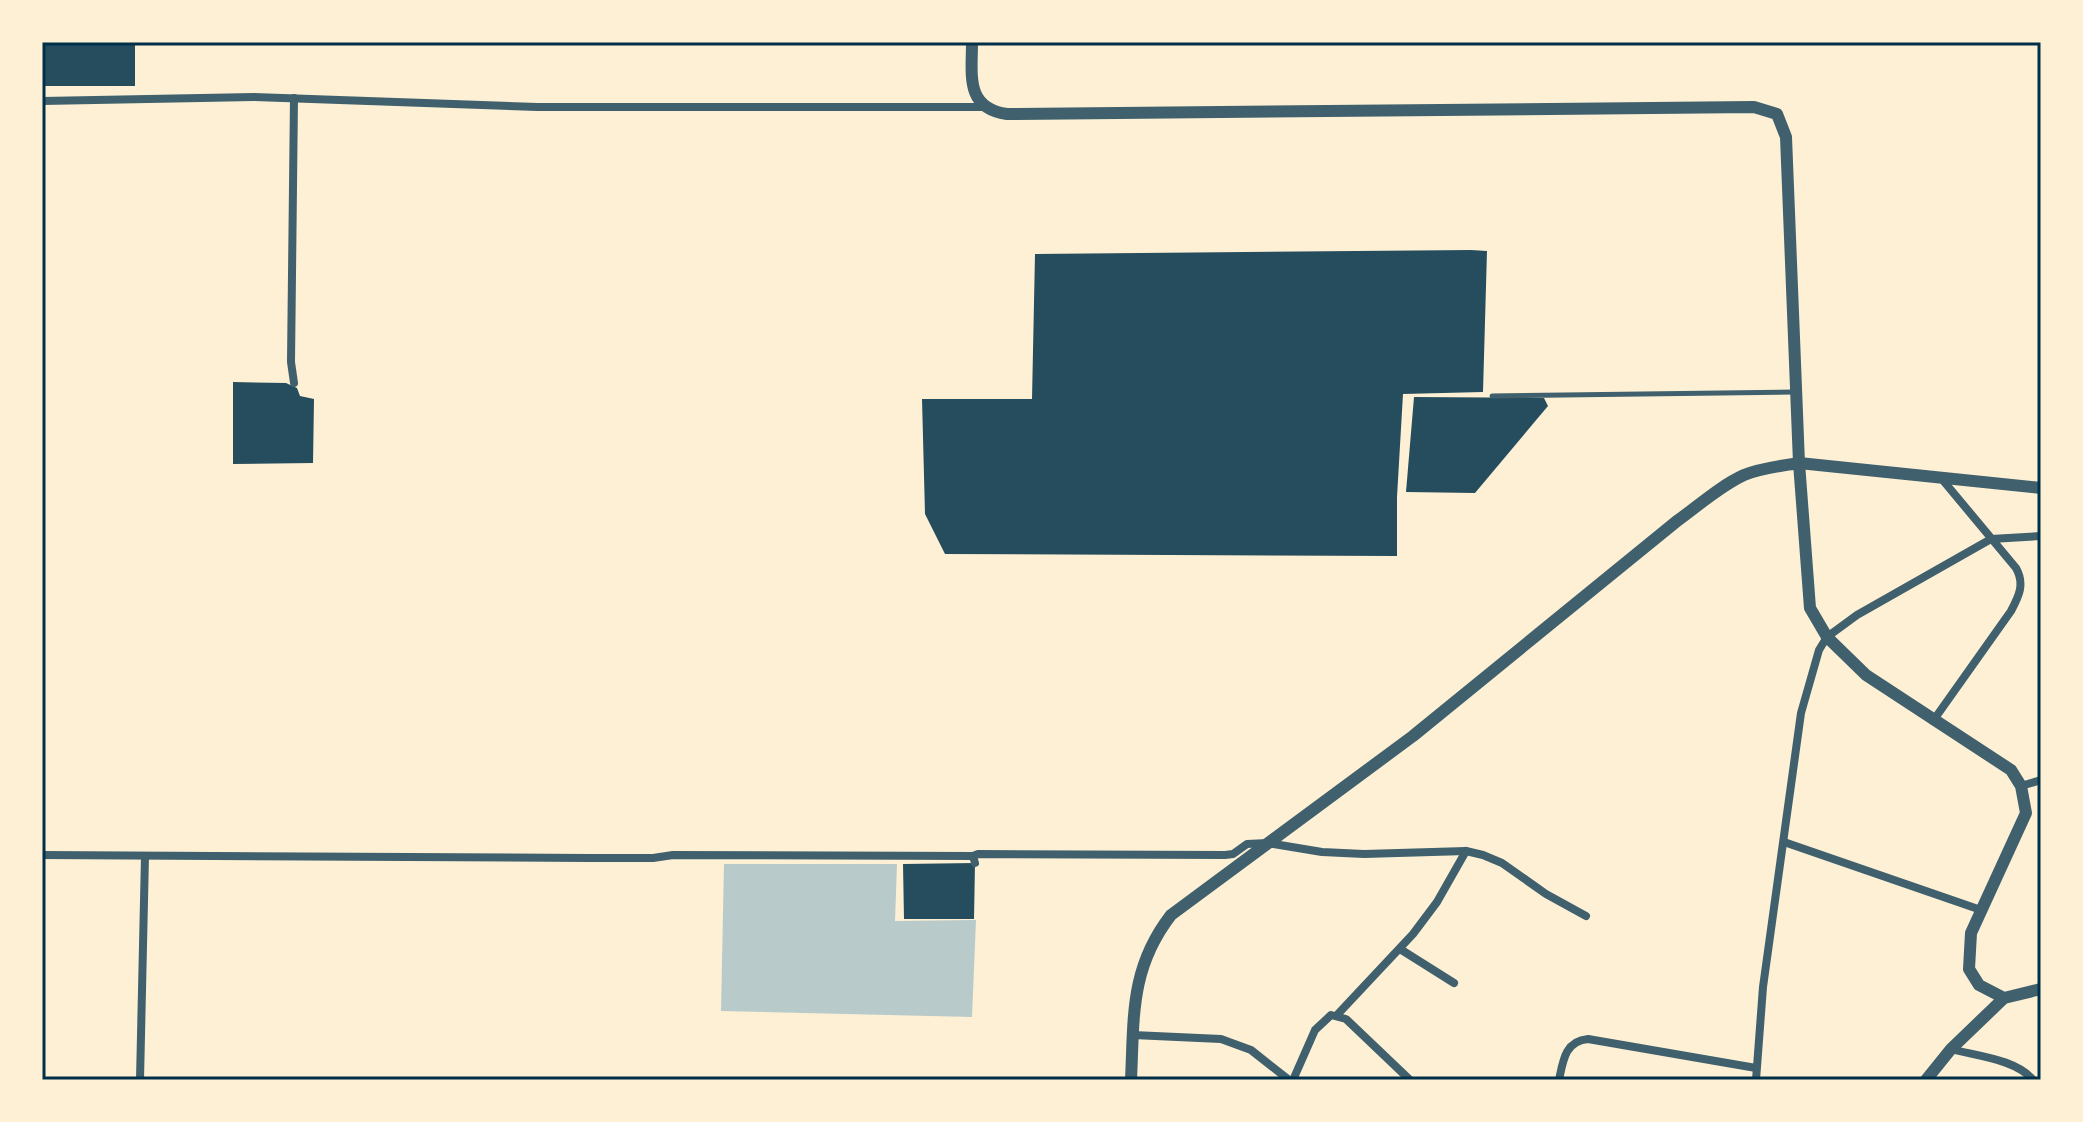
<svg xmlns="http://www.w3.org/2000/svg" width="2083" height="1122" viewBox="0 0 2083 1122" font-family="'Crimson Pro',serif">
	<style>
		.green { fill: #b9caca }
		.building { fill: #264d5e }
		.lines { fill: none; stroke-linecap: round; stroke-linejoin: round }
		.service { stroke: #3f606c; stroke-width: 5 }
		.minor { stroke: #3f606c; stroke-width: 8 }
		.tertiary { stroke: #3f606c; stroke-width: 12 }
		.neatline { fill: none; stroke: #003049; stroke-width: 3 }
	</style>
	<rect width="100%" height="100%" fill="#fdf0d5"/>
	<path class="green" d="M724,864H897L895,921L976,920L972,1017L721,1011Z"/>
	<g class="building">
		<rect x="42" y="42" width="93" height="44"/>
		<path d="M1471,250L1487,251L1483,392L1403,394L1397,497V556L945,554L925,514L922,399H1032L1035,254Z"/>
		<path d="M233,382L286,383L297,388L300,396L314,399L313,463L233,464Z"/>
		<path d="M1414,397L1544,398L1548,406L1475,493L1406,492Z"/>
		<path d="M975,863L974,919H904L903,864Z"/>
	</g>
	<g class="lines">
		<path class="service" d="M1492,396L1795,392"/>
		<g class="minor">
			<path d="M294,98L291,362L294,383"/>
			<path d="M42,101L254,97L537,107H984"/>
			<path d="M1933,721L2011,611C2019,596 2025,584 2016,568L1941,478"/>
			<path d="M2021,786L2041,780"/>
			<path d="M1784,842L1981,910"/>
			<path d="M42,855L590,858H653L673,855L973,856"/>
			<path d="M975,863L973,856L978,854L1225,855L1233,854L1247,844L1268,843L1322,852L1364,854L1466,851L1483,855L1502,863L1546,894L1586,916"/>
			<path d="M1400,949L1454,983"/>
			<path d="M1337,1015L1413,934L1437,902L1466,851"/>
			<path d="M1133,1035L1221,1039L1251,1050L1289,1080"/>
			<path d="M1951,1049C1976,1056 2016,1059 2033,1080"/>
			<path d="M140,1080L145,856"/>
			<path d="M1293,1080L1315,1030L1331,1015L1346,1019L1410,1080"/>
			<path d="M1559,1080C1563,1061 1565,1041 1588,1039L1756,1068"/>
			<path d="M1756,1080L1763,987L1801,713L1819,650L1827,637L1857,615L1991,539L2041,536"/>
		</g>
		<g class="tertiary">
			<path d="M972,42C972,75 965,108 1007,114L1754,107L1777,114L1786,137L1799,463L1810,608L1827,637L1866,675L2011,770L2021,786L2026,813L1971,933L1969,969L1979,985L2004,998L2041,989"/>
			<path d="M1131,1080C1134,1016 1130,968 1171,915L1413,736L1677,521C1698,506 1720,486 1744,475C1761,468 1781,466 1799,463L2041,488"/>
			<path d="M1926,1080L1951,1049L2004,998"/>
		</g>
	</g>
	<rect width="2083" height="1122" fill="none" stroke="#fdf0d5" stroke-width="88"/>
	<rect x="44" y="44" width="1995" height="1034" class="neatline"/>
</svg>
